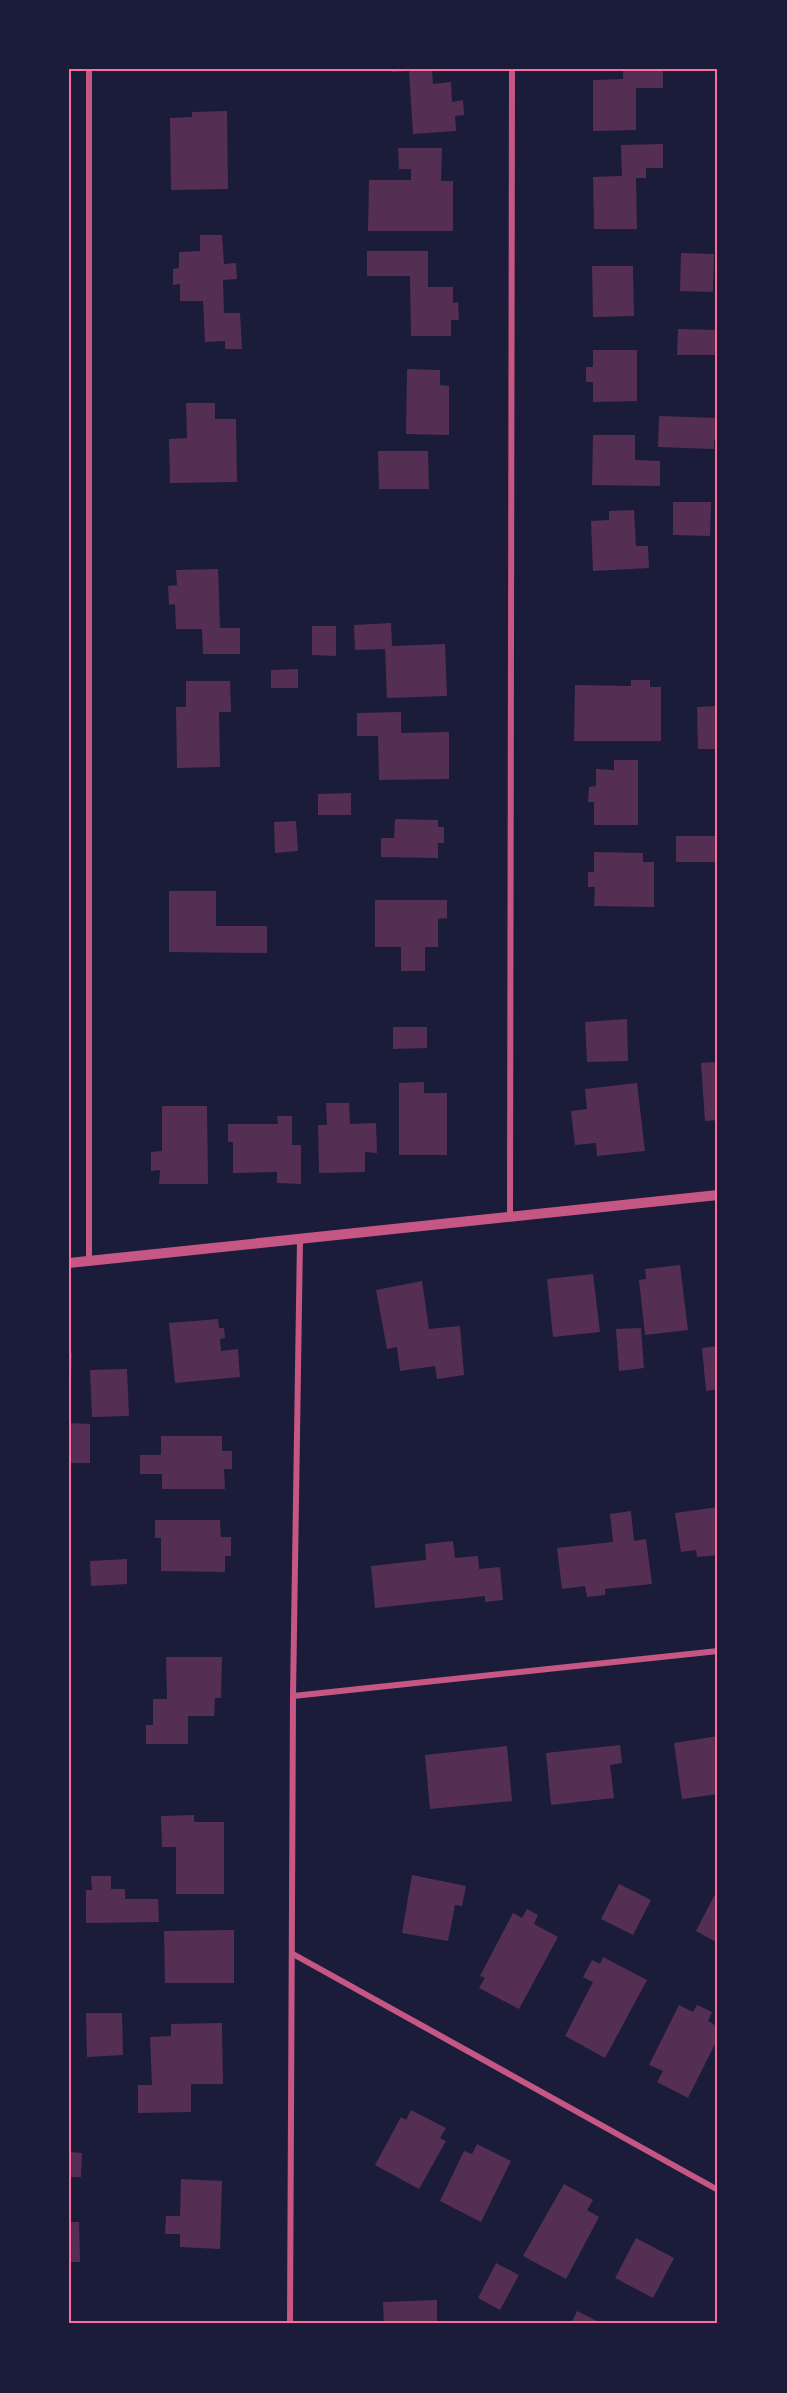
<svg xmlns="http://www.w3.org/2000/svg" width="787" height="2393" viewBox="0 0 787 2393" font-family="Raleway,sans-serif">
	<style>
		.building { fill: #542f53 }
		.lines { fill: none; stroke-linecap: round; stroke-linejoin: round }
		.minor { stroke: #c65784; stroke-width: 6 }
		.tertiary { stroke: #c65784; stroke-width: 10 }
		.neatline { fill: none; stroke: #ff6b9d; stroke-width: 2 }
	</style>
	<rect width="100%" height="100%" fill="#1b1b3a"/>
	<g class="building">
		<path d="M392,69H432L433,84L451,82L452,102L463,100L464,115L455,116L456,131L413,134L409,71L392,72Z"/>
		<path d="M623,69H663V88H636V130L593,131V80L623,79Z"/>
		<path d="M227,111L228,189L171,190L170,118L192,117V112Z"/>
		<path d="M663,144V168H646V178H636L637,229H594L593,177L622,176L621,145Z"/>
		<path d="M398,148H442L441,181H453V231H368L369,180H411V169H399Z"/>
		<path d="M200,235H222L224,264L236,263L237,279L223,280L224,313H240L242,349H225V341L205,342L203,301H180V284L173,285V269L179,268V252L200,251Z"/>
		<path d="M367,251H428V287H453V303L458,302L459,320H451V336H411L410,276H367Z"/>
		<path d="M681,253L714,254L713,292L680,291Z"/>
		<path d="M592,266H633L634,316L593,317Z"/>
		<path d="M678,329L718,330V355H677Z"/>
		<path d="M593,350H637V401L593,402V382H586V367H593Z"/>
		<path d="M407,369L440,370V385L449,386V435L406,434Z"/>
		<path d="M186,403H215V419H236L237,482L170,483L169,439L187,438Z"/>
		<path d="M659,416L718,418V440H714V449L658,447Z"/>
		<path d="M593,435H635V460L660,461V486L592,485Z"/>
		<path d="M378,451H428L429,489H379Z"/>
		<path d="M673,502H711L710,536L673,535Z"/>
		<path d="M634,510L636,546H648L649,568L593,571L591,521L609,520V511Z"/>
		<path d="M218,569L220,628H240V654H203L202,629H176L175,604L169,605L168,586L177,585L176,570Z"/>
		<path d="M391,623L392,646L445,644L447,696L387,698L385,649L355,650L354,625Z"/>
		<path d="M312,626H336V656L312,655Z"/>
		<path d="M298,669V688H271V670Z"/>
		<path d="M631,680H650V687H661V741H574L575,685L631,686Z"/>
		<path d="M186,681H230L231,712H219L220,767L177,768L176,707H186Z"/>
		<path d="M718,706V749H698L697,707Z"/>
		<path d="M401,712V733L449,732V779L379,780L378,736H357V713Z"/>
		<path d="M614,760H638V825H594V802H588L589,787L596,786V769L614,770Z"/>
		<path d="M351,793V815H318V794Z"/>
		<path d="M395,819L438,820V827H444V843H438V858L381,857V838H394Z"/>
		<path d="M296,821L298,851L275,853L274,822Z"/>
		<rect x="676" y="836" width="39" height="26"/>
		<path d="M594,852L643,853V862H654V907L594,906L595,887H588V872H594Z"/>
		<path d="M169,891H216V926H267V953L169,952Z"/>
		<path d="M375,900H447V918L438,919V947H425V971H401V947H375Z"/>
		<path d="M627,1019L628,1061L587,1062L585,1022Z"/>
		<path d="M393,1027H427V1048L393,1049Z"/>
		<path d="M718,1062V1120L705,1121L701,1063Z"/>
		<path d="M424,1082V1093H447V1155H399V1083Z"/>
		<path d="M637,1083L645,1151L597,1156L596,1143L575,1145L571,1111L587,1109L585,1089Z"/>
		<path d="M326,1103H349L350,1124L376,1123L377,1153L365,1152V1172L319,1173L318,1125H327Z"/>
		<path d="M162,1106H207L208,1184H159L160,1170L151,1171V1152L162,1151Z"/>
		<path d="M277,1116H292V1145H301V1184L277,1183V1172L233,1173V1142H228V1124H278Z"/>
		<path d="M680,1265L688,1330L645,1335L639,1280L646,1279L645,1269Z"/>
		<path d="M593,1274L600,1332L553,1337L547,1279Z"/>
		<path d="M422,1281L429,1329L460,1326L464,1375L437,1379L435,1366L400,1371L397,1347L387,1349L376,1290Z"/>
		<path d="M218,1319L219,1328H224L225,1338L220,1339L221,1351L238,1349L240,1377L175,1383L169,1323Z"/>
		<path d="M641,1328L644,1368L619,1371L616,1329Z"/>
		<path d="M718,1346V1389L706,1391L702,1348Z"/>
		<path d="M69,1353H72L71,1383L69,1382Z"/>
		<path d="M127,1369L129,1416L92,1417L90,1370Z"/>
		<path d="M69,1423L90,1424V1463H69Z"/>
		<path d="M161,1436H222V1451H232V1469H224L225,1489H162V1474H140V1455H161Z"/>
		<path d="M718,1507V1555L697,1557L696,1550L681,1552L675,1513Z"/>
		<path d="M631,1511L634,1541L646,1539L652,1584L605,1589V1595L587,1597L585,1586L562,1589L557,1548L613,1542L610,1514Z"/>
		<path d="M155,1520H220L221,1537H231V1556H225V1572L161,1571V1538H155Z"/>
		<path d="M453,1541L455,1558L478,1556L479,1569L500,1567L503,1600L485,1602V1596L375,1608L371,1566L426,1560L425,1544Z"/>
		<path d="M127,1559V1584L91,1586L90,1561Z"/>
		<path d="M166,1657H222L221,1698H215L214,1716H188V1744H146V1725H153V1699H167Z"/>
		<path d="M718,1736V1794L682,1799L674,1743Z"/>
		<path d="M620,1745L622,1763L610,1765L614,1798L551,1805L546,1753Z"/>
		<path d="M507,1746L512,1801L430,1809L425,1755Z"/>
		<path d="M194,1815V1822H224V1894H176V1847H162L161,1816Z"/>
		<path d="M412,1875L466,1886L462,1906L455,1905L448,1941L402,1933Z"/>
		<path d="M91,1876H111V1889H125V1899H158L159,1922L86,1923V1890H92Z"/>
		<path d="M619,1884L651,1900L633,1935L601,1919Z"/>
		<path d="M714,1896L718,1898V1943L696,1931Z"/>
		<path d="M527,1909L538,1915L534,1924L558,1937L519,2009L479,1988L485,1978L480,1976L513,1913L522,1918Z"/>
		<path d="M234,1930V1983H165L164,1931Z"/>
		<path d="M603,1957L647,1980L605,2058L565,2036L593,1982L583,1977L592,1960L600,1964Z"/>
		<path d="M679,2005L693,2012L697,2005L712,2012L708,2021L718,2027V2038L688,2098L657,2082L663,2071L649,2065Z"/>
		<path d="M86,2013H122L123,2055L87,2057Z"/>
		<path d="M222,2023L223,2084H191V2112L138,2113V2085H152L150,2037L171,2036V2024Z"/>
		<path d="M411,2110L446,2128L440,2138L446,2141L419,2189L375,2165L401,2117L406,2120Z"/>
		<path d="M477,2144L511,2161L481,2222L440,2201L464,2151L472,2154Z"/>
		<path d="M69,2152L82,2153L81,2177H69Z"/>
		<path d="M181,2179L222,2181L220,2249L180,2247V2234H165L166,2216H180Z"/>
		<path d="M564,2184L593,2200L587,2210L599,2217L566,2279L523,2256Z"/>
		<path d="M69,2222H79L80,2262H69Z"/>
		<path d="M636,2238L674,2258L653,2298L615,2278Z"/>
		<path d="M496,2263L519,2275L500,2310L478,2298Z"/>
		<path d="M437,2300V2324H384L383,2302Z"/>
		<path d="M577,2311L599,2322L597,2324H571Z"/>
	</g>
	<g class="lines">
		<g class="minor">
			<path d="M510,1217L512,69"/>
			<path d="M89,1262V69"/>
			<path d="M293,1696L718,1651"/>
			<path d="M293,1954L718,2190"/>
			<path d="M290,2324L293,1696L300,1239"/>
		</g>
		<path class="tertiary" d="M69,1263L718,1195"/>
	</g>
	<rect width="787" height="2393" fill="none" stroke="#1b1b3a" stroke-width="141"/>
	<rect x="70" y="70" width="646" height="2252" class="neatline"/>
</svg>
